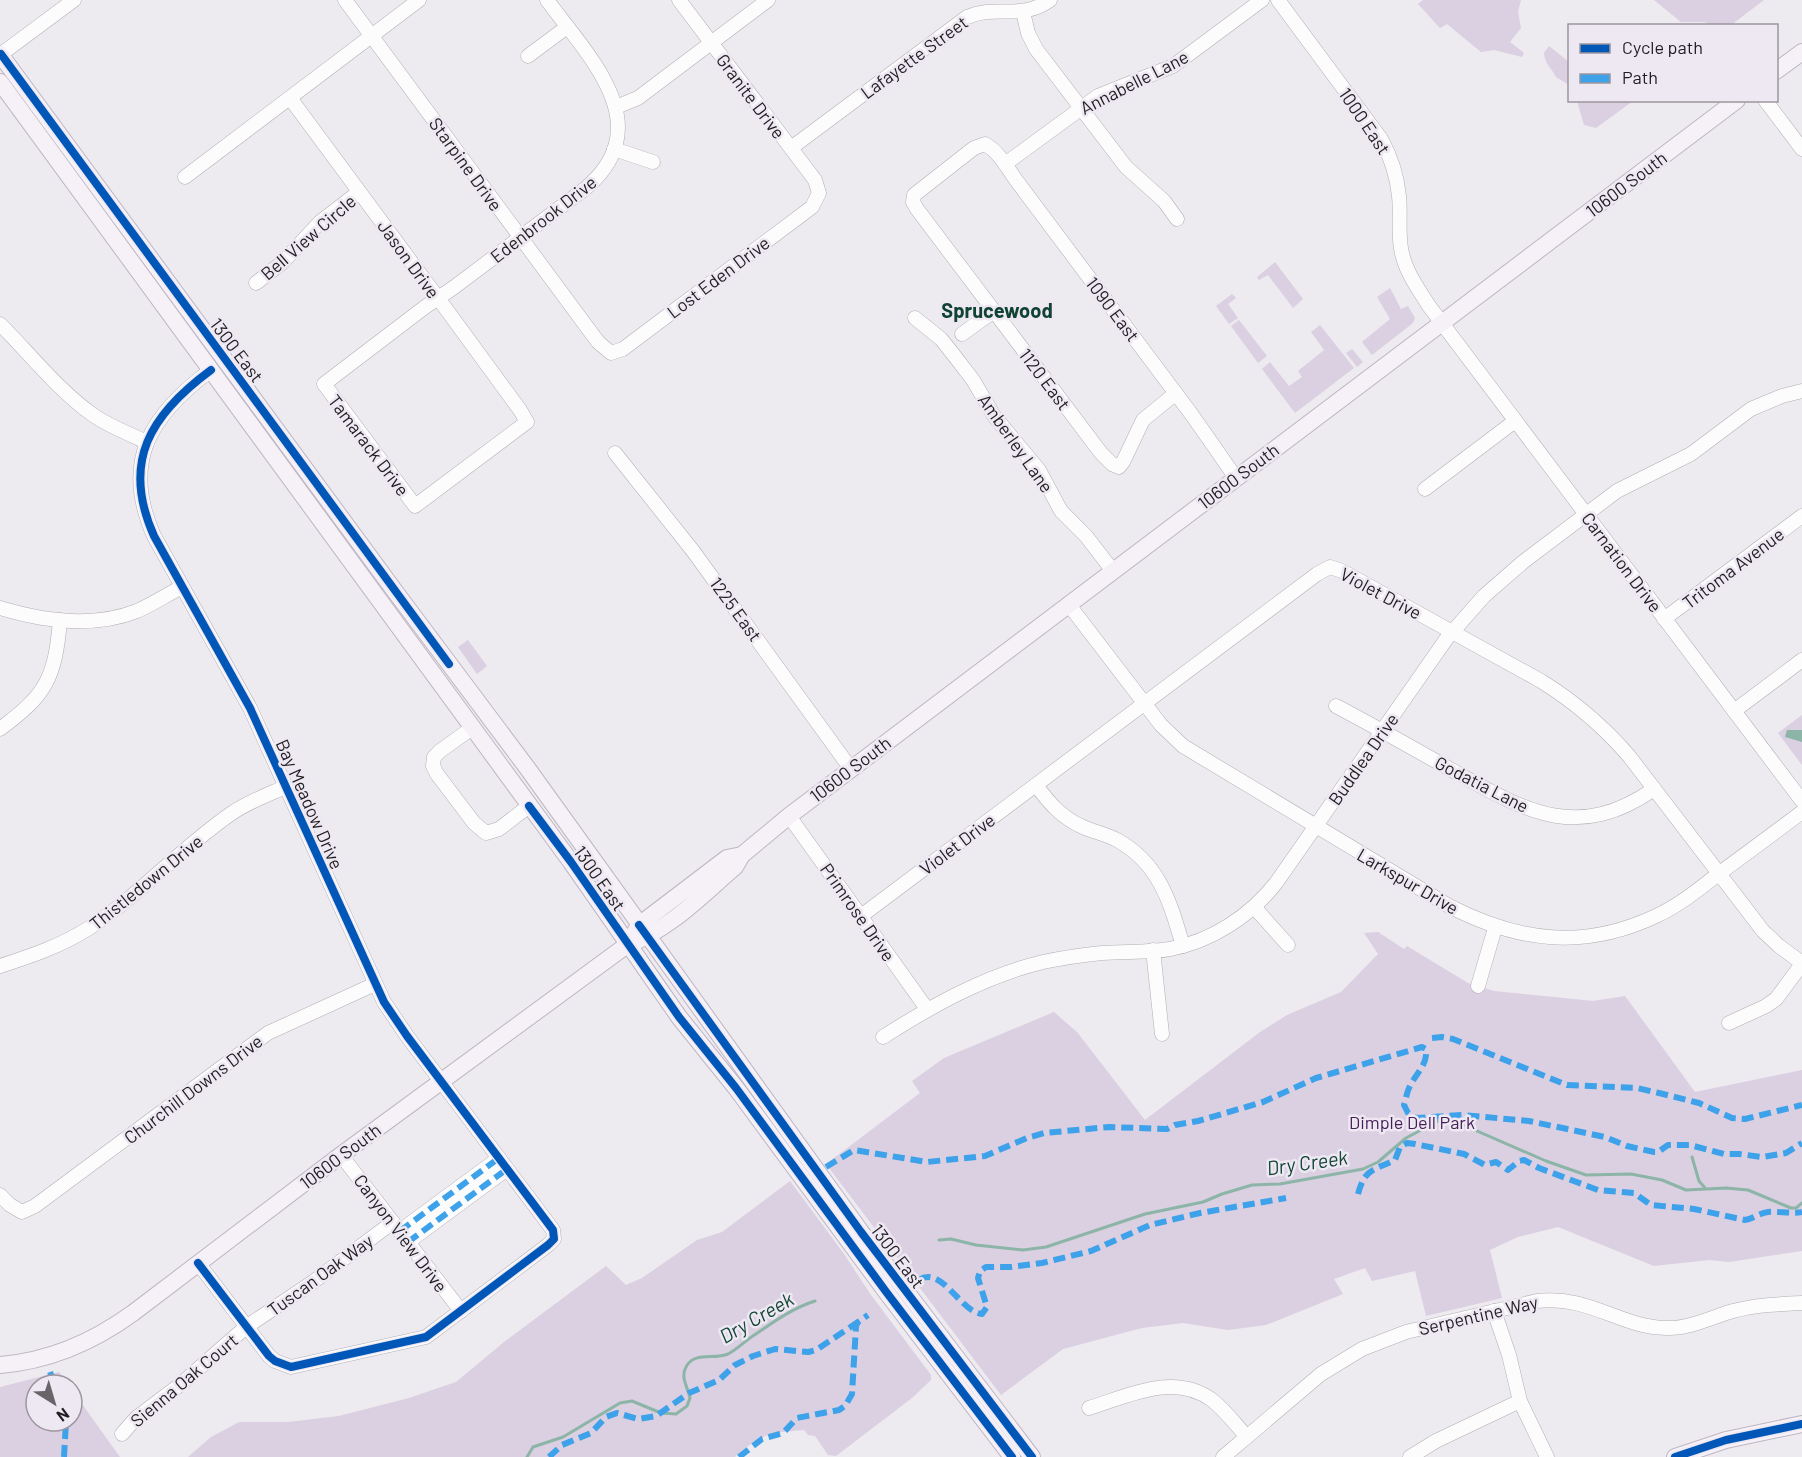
<svg xmlns="http://www.w3.org/2000/svg" width="1802" height="1457" viewBox="0 0 1802 1457" font-family="Barlow,sans-serif">
	<style>
		.green { fill: #dbcfe2 }
		.water { fill: #8cb5a7 }
		.lines { fill: none; stroke-linecap: round; stroke-linejoin: round }
		.stream { stroke: #8cb5a7; stroke-width: 3 }
		.minor-casing { stroke: #b1afb3; stroke-width: 15 }
		.major-casing { stroke: #beb6c3; stroke-width: 18 }
		.minor { stroke: #fcfcfd; stroke-width: 14 }
		.major { stroke: #f5f1f7; stroke-width: 16 }
		.quiet { stroke: #3da2ea; stroke-width: 6; stroke-dasharray: 12 6; stroke-linecap: butt }
		.cycleway-casing { stroke: #eee8f2; stroke-width: 11 }
		.cycleway { stroke: #0057b8; stroke-width: 8 }
		.labels { text-anchor: middle; dominant-baseline: central; stroke-width: 5; stroke-linejoin: round; paint-order: stroke }
		.street-label { font-size: 18px; fill: #201d21; stroke: #eee8f2 }
		.park-label { font-size: 18px; fill: #441e56; stroke: #eee8f2 }
		.neighbourhood-label { font-size: 20px; font-weight: bold; fill: #104334; stroke: #eee8f2 }
		.water-label { font-size: 20px; font-style: italic; fill: #124636; stroke: #eee8f2 }
	</style>
	<rect width="100%" height="100%" fill="#edeaf0"/>
	<g class="green">
		<path d="M1423,0H1521L1518,12L1521,28L1510,42L1524,53L1522,57L1494,50L1481,52L1447,24L1440,28L1418,4Z"/>
		<path d="M1654,0H1764L1731,25L1712,26L1705,22H1681Z"/>
		<path d="M1549,46L1569,62V85L1556,77C1552,68 1545,65 1544,53Z"/>
		<path d="M1577,101H1633L1596,128L1584,125Z"/>
		<path d="M1275,262L1303,299L1293,308L1268,275L1259,280L1257,277Z"/>
		<path d="M1390,288L1401,309L1408,306L1415,318L1413,323L1372,355L1362,342L1390,319L1377,297Z"/>
		<path d="M1232,294L1236,298L1228,304L1238,318L1229,324L1216,306Z"/>
		<path d="M1239,320L1267,356L1258,363L1231,326Z"/>
		<path d="M1320,325L1354,368L1295,413L1262,369L1270,362L1289,386L1302,377L1298,371L1324,350L1311,332Z"/>
		<path d="M1352,349L1363,362L1357,367L1346,353Z"/>
		<path d="M468,640L487,666L477,674L458,647Z"/>
		<path d="M1802,715V765L1778,733Z"/>
		<path d="M1378,932L1404,949L1407,946L1468,983L1494,991L1593,1001L1625,996L1695,1092L1802,1070V1251L1729,1262L1709,1260L1654,1266L1558,1227L1518,1237L1490,1250L1502,1298L1426,1316L1415,1271L1372,1281L1365,1268L1334,1279L1343,1294L1266,1325L1228,1330L1183,1323L1142,1328L1063,1349L1001,1395L826,1164L920,1093L912,1081L944,1058L1054,1012L1077,1032L1145,1120L1260,1032L1287,1015L1341,992L1378,954L1364,933Z"/>
		<path d="M790,1181L844,1254L871,1295L931,1375V1380L912,1398L836,1456L828,1455L815,1436L808,1435L804,1430C768,1433 763,1433 735,1457H188L211,1437L239,1422H288L339,1416L409,1398L456,1382L504,1342L606,1266L626,1285L642,1278L697,1240L722,1232Z"/>
		<path d="M59,1372L69,1385H36V1421H72V1390L120,1457H0V1387Z"/>
	</g>
	<path class="water" d="M1787,730H1802V742L1785,737Z"/>
	<g class="lines">
		<g class="stream">
			<path d="M1692,1157L1699,1181L1705,1188"/>
			<path d="M939,1240L951,1239L976,1245L1023,1250L1046,1247L1145,1214L1203,1202L1222,1194L1252,1185L1280,1184L1363,1169L1378,1162L1406,1138L1438,1121L1452,1120L1546,1161L1586,1175L1631,1174L1662,1180L1686,1190L1726,1188L1748,1190L1791,1208H1796L1802,1203"/>
			<path d="M527,1457L533,1447L563,1437L620,1403L632,1401L661,1413L676,1414L687,1406L690,1398C688,1387 680,1378 686,1367C694,1351 714,1360 728,1354C736,1350 743,1343 750,1338C771,1324 790,1309 815,1301"/>
		</g>
		<g class="minor-casing">
			<g id="minor">
				<path d="M345,0L598,342L611,353L623,349L812,207L819,193L815,180L679,0"/>
				<path d="M1278,0L1381,139C1391,157 1397,176 1399,196C1401,213 1398,231 1401,248C1404,270 1418,288 1429,306L1802,801"/>
				<path d="M1023,12L1028,33L1036,49L1126,167L1164,201L1177,219"/>
				<path d="M0,55L74,0"/>
				<path d="M528,56L567,27"/>
				<path d="M290,98L432,290L438,298L520,410L527,422L415,506L324,384L425,307L453,288L586,188C660,125 588,56 547,0"/>
				<path d="M1765,100L1802,149"/>
				<path d="M616,107L638,98L768,0"/>
				<path d="M791,148L967,17C998,4 1020,21 1050,0"/>
				<path d="M614,149L653,162"/>
				<path d="M1005,164L1098,96L1173,66L1262,0"/>
				<path d="M185,177L419,0"/>
				<path d="M256,283L283,262L320,222L359,192"/>
				<path d="M915,318L941,339L953,354L973,380L994,416L1039,470L1061,511L1086,536L1113,571"/>
				<path d="M0,324C30,354 58,390 93,415C109,426 129,434 147,442"/>
				<path d="M962,334L994,311"/>
				<path d="M1176,393L1143,420L1123,462L1119,467L1112,464L1101,453L917,209L913,202L914,195L974,148L985,144C998,151 1007,167 1016,180L1192,415L1236,478"/>
				<path d="M615,453L693,551L851,769"/>
				<path d="M1425,489L1515,421"/>
				<path d="M1069,605L1161,725L1183,746L1449,906C1519,942 1584,950 1656,916C1678,906 1698,890 1717,875C1746,854 1774,833 1802,812"/>
				<path d="M0,608C43,621 94,628 137,611C153,604 168,594 182,587"/>
				<path d="M1664,619L1802,516"/>
				<path d="M1336,706C1374,726 1411,747 1448,768C1522,809 1575,844 1654,789"/>
				<path d="M1734,711L1802,660"/>
				<path d="M472,728L440,751L434,757L433,766L437,774L474,823L486,833L499,829L529,806"/>
				<path d="M0,729C47,694 55,678 60,620"/>
				<path d="M1036,785C1049,803 1062,818 1083,827C1094,832 1106,834 1117,840C1160,864 1170,902 1183,946"/>
				<path d="M789,816L927,1009"/>
				<path d="M1254,907L1288,945"/>
				<path d="M861,916L1317,574L1330,567L1342,571L1541,681C1575,702 1603,726 1629,756L1763,931L1779,946L1802,963"/>
				<path d="M1153,950L1162,1034"/>
				<path d="M0,966C31,956 61,946 89,928C140,895 181,848 232,813C248,802 267,795 285,787"/>
				<path d="M1478,986L1495,928"/>
				<path d="M1729,1023L1766,1006L1776,999L1802,964"/>
				<path d="M883,1037C933,1005 985,976 1043,962C1062,958 1082,955 1102,953C1124,951 1148,953 1170,949C1212,941 1250,916 1276,883L1447,638L1484,596L1523,562L1617,491L1691,454L1751,409L1782,396L1802,391"/>
				<path d="M341,1155L461,1311"/>
				<path d="M0,1195L10,1205L22,1212L35,1206L268,1033L375,984"/>
				<path d="M400,1231L499,1158"/>
				<path d="M408,1242L507,1169"/>
				<path d="M198,1263L269,1356L275,1361L291,1367L426,1337L548,1245L554,1239L553,1230L407,1036L384,1002L250,708L154,536C121,462 150,415 211,370"/>
				<path d="M1494,1311L1509,1355L1520,1401L1547,1457"/>
				<path d="M1089,1408C1128,1396 1174,1372 1212,1400C1225,1410 1236,1425 1247,1437"/>
				<path d="M122,1434L136,1418L181,1384L246,1327L313,1282L393,1222"/>
				<path d="M1223,1457L1321,1374L1362,1349L1406,1332L1537,1301C1590,1295 1619,1327 1666,1328C1689,1329 1712,1317 1733,1311C1756,1305 1779,1304 1802,1303"/>
				<path d="M1410,1457L1436,1441L1520,1401"/>
			</g>
		</g>
		<g class="major-casing">
			<g id="major">
				<path d="M0,54L397,594L528,769L861,1232L1032,1457"/>
				<path d="M1776,71L1802,52"/>
				<path d="M0,82L571,862L679,1017L736,1088L887,1293L1012,1457"/>
				<path d="M634,934L639,925L727,858L742,855"/>
				<path d="M0,1365C50,1361 93,1342 133,1313L341,1155L627,945C669,930 702,895 735,867L742,855L789,816L1737,100"/>
				<path d="M1675,1457L1726,1440L1802,1424"/>
			</g>
		</g>
		<use href="#minor" class="minor"/>
		<use href="#major" class="major"/>
		<g class="quiet">
			<path d="M1432,1038L1442,1037L1453,1039L1567,1085L1637,1088L1659,1093L1699,1103L1732,1118L1745,1119L1802,1105"/>
			<path d="M826,1167L854,1150L927,1162L985,1156L1027,1138L1044,1133L1109,1127L1167,1129L1175,1125L1198,1121L1263,1102L1316,1078L1422,1047L1426,1049C1428,1065 1416,1073 1410,1086C1407,1091 1406,1099 1404,1105L1408,1113L1416,1118L1463,1115L1529,1121L1605,1137L1627,1146L1654,1152H1658L1668,1145H1690L1724,1154H1739L1762,1157L1786,1153L1802,1143"/>
			<path d="M1358,1194C1365,1168 1373,1171 1395,1160L1400,1147L1407,1143L1415,1144L1464,1154L1485,1165L1496,1162L1508,1170L1519,1161L1524,1160L1539,1168L1598,1190L1634,1193L1651,1205L1694,1209L1745,1220C1753,1219 1759,1213 1768,1212C1779,1211 1791,1214 1802,1212"/>
			<path d="M400,1231L499,1158"/>
			<path d="M408,1242L507,1169"/>
			<path d="M919,1280C942,1265 960,1312 982,1314L987,1307L978,1278L980,1271L986,1267H1011L1042,1263L1091,1251L1150,1225L1200,1213L1286,1198"/>
			<path d="M50,1372L55,1385"/>
			<path d="M64,1457L66,1421"/>
			<path d="M549,1457L562,1445L591,1433L606,1417L617,1413L638,1419L656,1416L689,1393L719,1380L735,1365L753,1356L775,1349L808,1352L816,1350L858,1322"/>
			<path d="M739,1457L762,1439L783,1433L797,1418L839,1410L845,1406L852,1394L856,1326L858,1322L868,1315"/>
		</g>
		<g class="cycleway-casing">
			<g id="cycleway">
				<path d="M1,54L449,664"/>
				<path d="M529,806L571,862L679,1017L736,1088L887,1293L1012,1457"/>
				<path d="M639,925L861,1232L1032,1457"/>
				<path d="M198,1263L269,1356L275,1361L291,1367L426,1337L548,1245L554,1239L553,1230L407,1036L384,1002L250,708L154,536C121,462 150,415 211,370"/>
				<path d="M1675,1457L1726,1440L1802,1424"/>
			</g>
		</g>
		<use href="#cycleway" class="cycleway"/>
	</g>
	<g class="labels">
		<g class="street-label">
			<text transform="translate(914 57) rotate(-36)">Lafayette Street</text>
			<text transform="translate(1134 82) rotate(-27)">Annabelle Lane</text>
			<text transform="translate(751 96) rotate(53)">Granite Drive</text>
			<text transform="translate(1365 121) rotate(56)">1000 East</text>
			<text transform="translate(466 164) rotate(54)">Starpine Drive</text>
			<text transform="translate(1626 184) rotate(-37)">10600 South</text>
			<text transform="translate(543 219) rotate(-38)">Edenbrook Drive</text>
			<text transform="translate(308 237) rotate(-41)">Bell View Circle</text>
			<text transform="translate(409 259) rotate(54)">Jason Drive</text>
			<text transform="translate(718 277) rotate(-37)">Lost Eden Drive</text>
			<text transform="translate(1113 309) rotate(53)">1090 East</text>
			<text transform="translate(237 350) rotate(53)">1300 East</text>
			<text transform="translate(1045 379) rotate(53)">1120 East</text>
			<text transform="translate(1016 443) rotate(55)">Amberley Lane</text>
			<text transform="translate(369 445) rotate(53)">Tamarack Drive</text>
			<text transform="translate(1238 476) rotate(-37)">10600 South</text>
			<text transform="translate(1622 562) rotate(53)">Carnation Drive</text>
			<text transform="translate(1733 568) rotate(-37)">Tritoma Avenue</text>
			<text transform="translate(1381 593) rotate(28)">Violet Drive</text>
			<text transform="translate(736 609) rotate(54)">1225 East</text>
			<text transform="translate(1363 759) rotate(-55)">Buddlea Drive</text>
			<text transform="translate(850 769) rotate(-37)">10600 South</text>
			<text transform="translate(1482 784) rotate(27)">Godatia Lane</text>
			<text transform="translate(310 804) rotate(66)">Bay Meadow Drive</text>
			<text transform="translate(957 844) rotate(-37)">Violet Drive</text>
			<text transform="translate(600 878) rotate(55)">1300 East</text>
			<text transform="translate(1408 881) rotate(30)">Larkspur Drive</text>
			<text transform="translate(146 882) rotate(-39)">Thistledown Drive</text>
			<text transform="translate(858 912) rotate(55)">Primrose Drive</text>
			<text transform="translate(193 1089) rotate(-37)">Churchill Downs Drive</text>
			<text transform="translate(340 1156) rotate(-37)">10600 South</text>
			<text transform="translate(401 1233) rotate(53)">Canyon View Drive</text>
			<text transform="translate(898 1256) rotate(53)">1300 East</text>
			<text transform="translate(320 1275) rotate(-36)">Tuscan Oak Way</text>
			<text transform="translate(1478 1315) rotate(-13)">Serpentine Way</text>
			<text transform="translate(184 1380) rotate(-40)">Sienna Oak Court</text>
		</g>
		<g class="park-label">
			<text x="1412" y="1122">Dimple Dell Park</text>
		</g>
		<g class="neighbourhood-label">
			<text x="997" y="310">Sprucewood</text>
		</g>
		<g class="water-label">
			<text transform="translate(1307 1162) rotate(-8)">Dry Creek</text>
			<text transform="translate(756 1317) rotate(-30)">Dry Creek</text>
		</g>
	</g>
	<rect x="1568" y="24" width="210" height="78" fill="#eee8f2" stroke="#9c979e" stroke-width="1.5"/>
	<rect x="1580" y="44" width="30" height="9" fill="#0057b8" stroke="#9c979e" stroke-width="1.5"/>
	<text x="1622" y="54" font-size="18" fill="#201d21">Cycle path</text>
	<rect x="1580" y="74" width="30" height="9" fill="#3da2ea" stroke="#9c979e" stroke-width="1.5"/>
	<text x="1622" y="84" font-size="18" fill="#201d21">Path</text>
	<g transform="translate(54 1403) rotate(143)"><circle r="28" fill="#eee8f2" stroke="#9c979e" stroke-width="1.5"/>
	<path d="M0-4.5L10 22L0 15L-10 22Z" fill="#686569"/>
	<text y="-9" font-size="16" font-weight="bold" text-anchor="middle" fill="#201d21">N</text>
	</g>
</svg>
